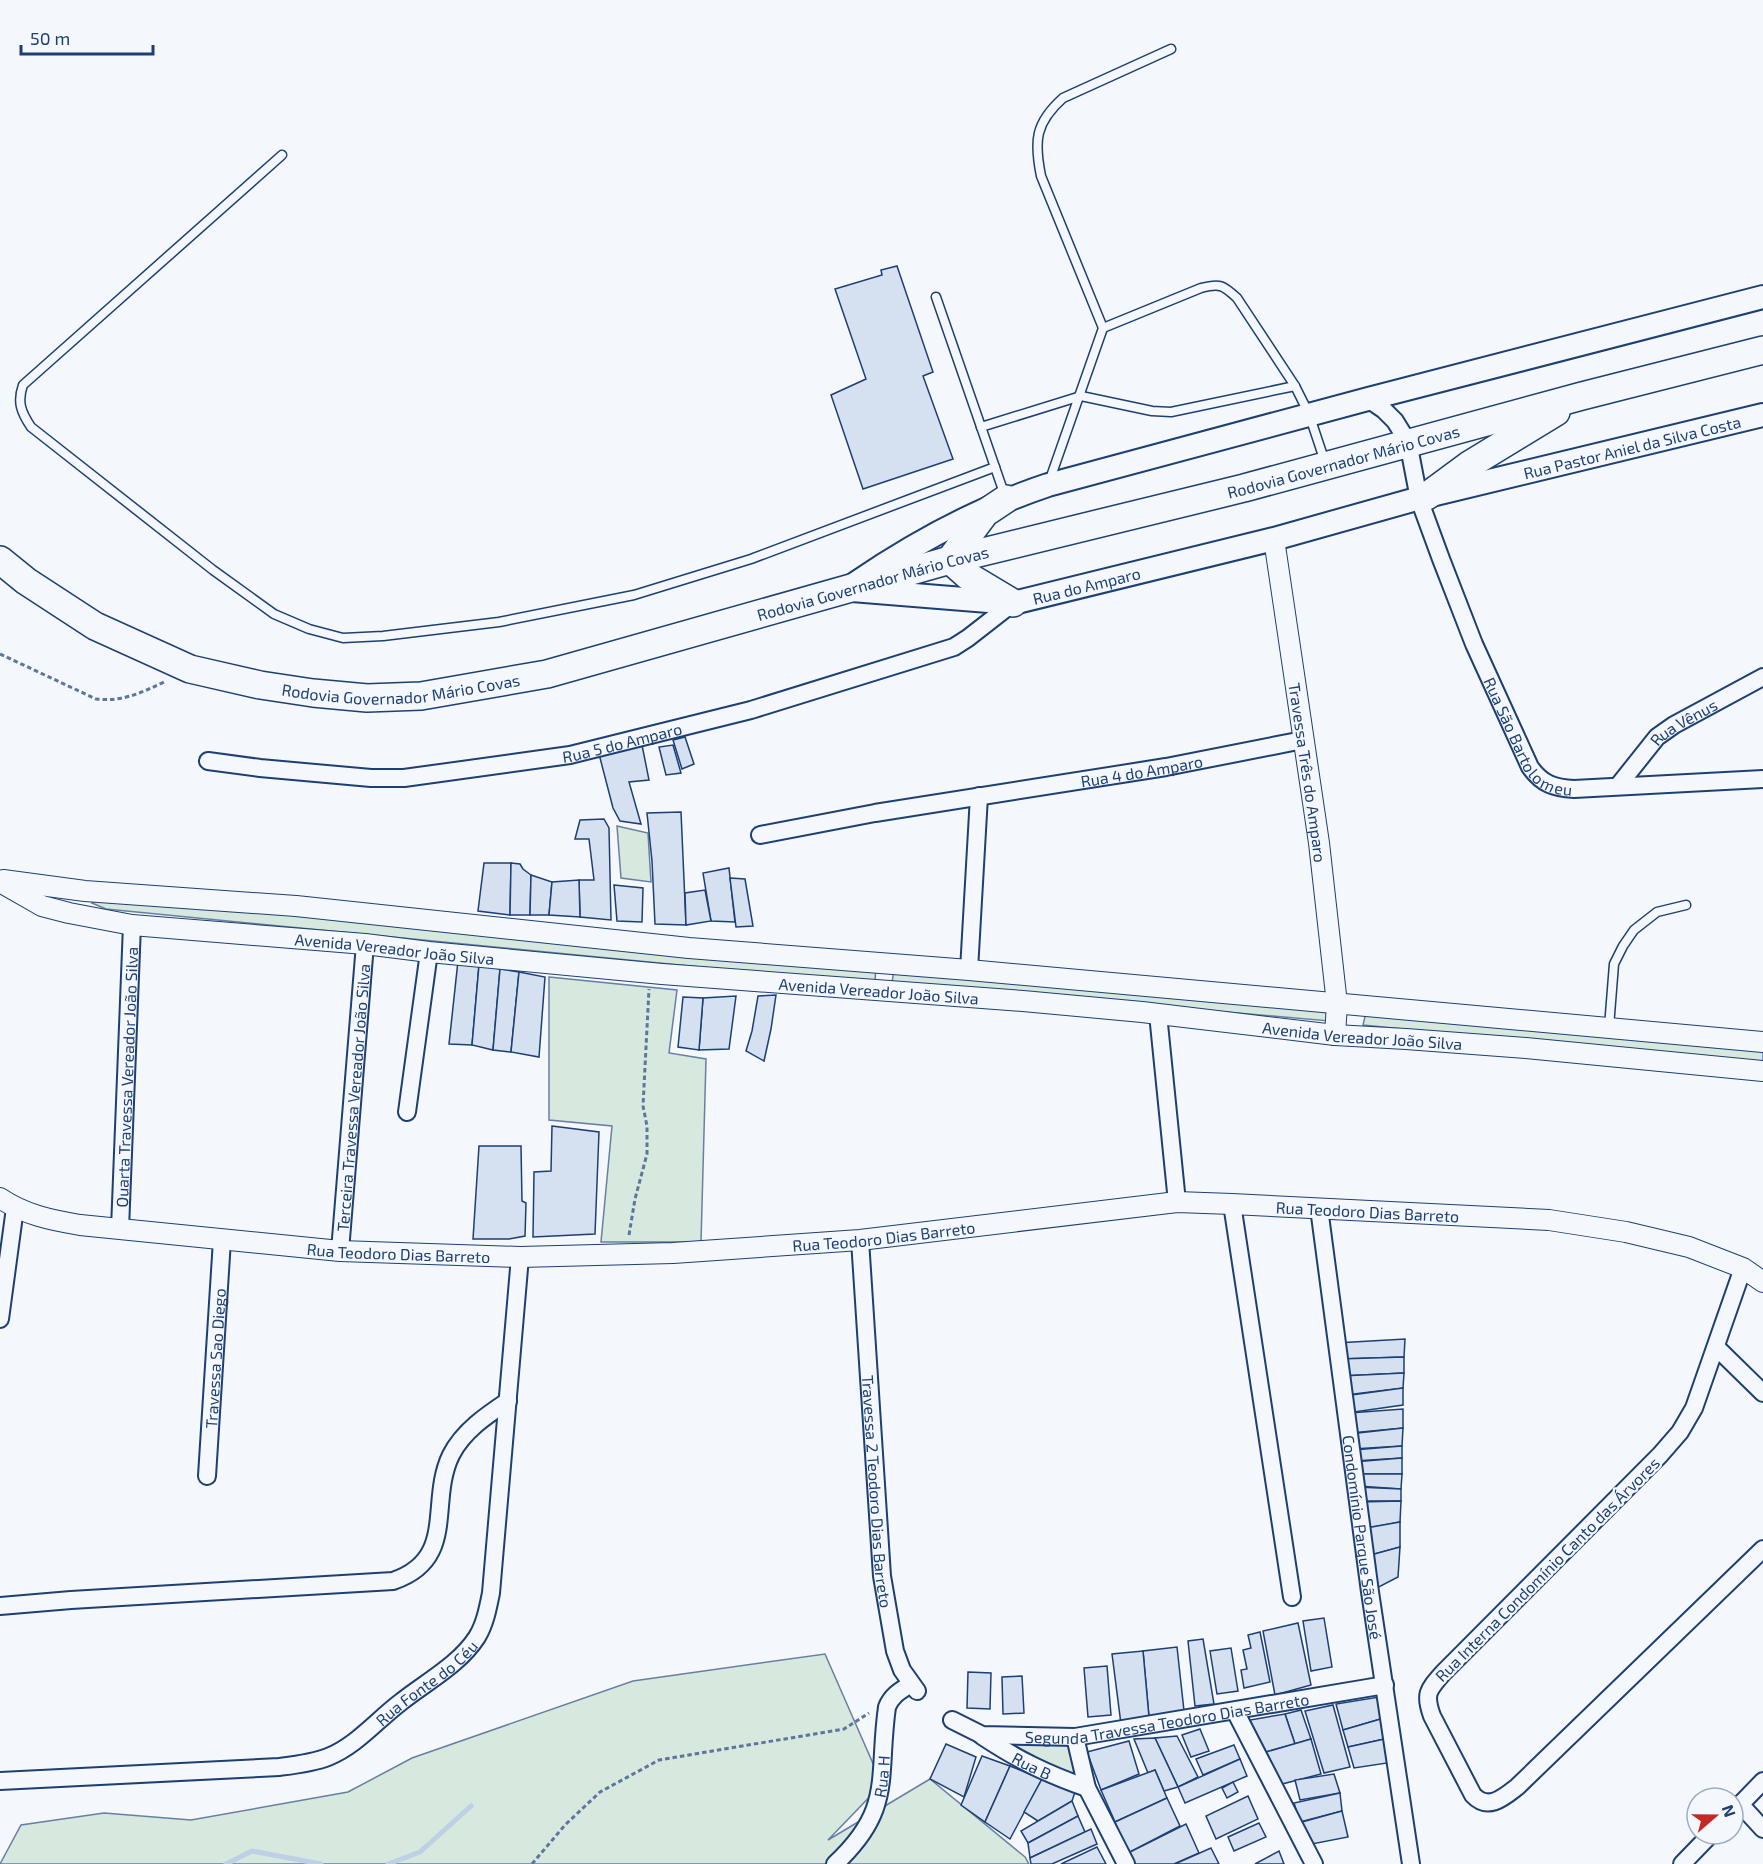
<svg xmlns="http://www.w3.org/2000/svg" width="1763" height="1864" viewBox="0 0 1763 1864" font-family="'Exo 2',sans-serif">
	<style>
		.green { fill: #d7e8df; stroke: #687fa3; stroke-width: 1.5 }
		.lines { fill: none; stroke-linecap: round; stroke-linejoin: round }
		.stream { stroke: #bed0e5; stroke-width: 5 }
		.building { fill: #d5e0f0; stroke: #1d3f73; stroke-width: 1.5 }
		.service-casing { stroke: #1d3f73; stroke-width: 11 }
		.minor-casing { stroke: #1d3f73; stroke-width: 20 }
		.tertiary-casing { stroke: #1d3f73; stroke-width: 22 }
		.secondary-casing { stroke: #1d3f73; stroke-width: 26 }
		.trunk-casing { stroke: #1d3f73; stroke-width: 30 }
		.path { stroke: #5e769c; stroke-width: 3; stroke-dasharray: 4.5 3; stroke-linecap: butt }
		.service { stroke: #f4f7fb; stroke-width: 8 }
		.minor { stroke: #f4f7fb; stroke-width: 16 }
		.tertiary { stroke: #f4f7fb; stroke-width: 20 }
		.secondary { stroke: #f4f7fb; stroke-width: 22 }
		.trunk { stroke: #f4f7fb; stroke-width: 27 }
		.labels { text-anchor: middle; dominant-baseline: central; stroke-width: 4.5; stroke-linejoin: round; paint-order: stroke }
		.street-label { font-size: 16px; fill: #1d3f73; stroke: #f4f7fb }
	</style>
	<rect width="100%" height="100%" fill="#f4f7fb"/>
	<g class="green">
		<path d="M617,826L648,833L651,882L621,878Z"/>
		<path d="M98,899L876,961L875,984L106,909L92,903Z"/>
		<path d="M895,962L1345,1005L1341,1022L892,983Z"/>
		<path d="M549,977L677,990L669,1053L706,1059L701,1242H601L612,1126L549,1120Z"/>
		<path d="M1367,1008L1763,1045V1065L1363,1025Z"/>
		<path d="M825,1654L882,1784L828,1840L930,1779L1025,1857L1029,1864H0L21,1825L104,1813L191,1820L348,1792L412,1758L633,1681Z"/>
		<path d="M998,1741L1070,1743L1079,1785Z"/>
	</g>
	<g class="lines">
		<g class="stream">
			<path d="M226,1864L252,1851L321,1864"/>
			<path d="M388,1864L420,1852L471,1806"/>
		</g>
	</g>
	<g class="building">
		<path d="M897,266L933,372L923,376L953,459L863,489L831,395L866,379L835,289L882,275L881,270Z"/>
		<path d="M685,737L694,764L682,769L673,740Z"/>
		<path d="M642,745L649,780L629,782L641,824L620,821L613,808L599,754Z"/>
		<path d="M673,745L681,773L666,775L659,747Z"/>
		<path d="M681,812L686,925L655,924L652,861L647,813Z"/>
		<path d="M604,819L609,828L611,920L580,917L579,880H594L589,839H575L580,820Z"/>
		<path d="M484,863H511L510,915L478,911Z"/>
		<path d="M511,863L520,864L523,869L531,875L530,915H510Z"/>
		<path d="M729,868L735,922L711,921L703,873Z"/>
		<path d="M531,875L552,882L549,915H530Z"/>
		<path d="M730,878L745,879L753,926L736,927Z"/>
		<path d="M579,880L580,917L549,915L552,882Z"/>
		<path d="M614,885L643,888L642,922L617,921Z"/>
		<path d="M705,890L711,921L686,925L685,893Z"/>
		<path d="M458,961L479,965L472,1045L449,1044Z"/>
		<path d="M479,965L500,969L493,1050L472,1045Z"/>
		<path d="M500,969L519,972L511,1052L493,1050Z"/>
		<path d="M519,972L545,977L539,1057L511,1052Z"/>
		<path d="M776,995L771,1029L764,1061L746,1051L752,1031L758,996Z"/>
		<path d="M736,996L729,1049L699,1050L703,998Z"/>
		<path d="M683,997L703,998L699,1050L678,1047Z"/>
		<path d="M552,1126L599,1132L595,1234L533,1237L534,1172L551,1171Z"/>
		<path d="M479,1146H521L522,1201L526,1203L525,1236L509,1239H473Z"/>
		<path d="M1405,1339L1404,1357L1339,1359L1336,1343Z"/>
		<path d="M1404,1357V1373L1341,1376L1339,1359Z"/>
		<path d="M1404,1373L1403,1388L1346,1395L1341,1376Z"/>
		<path d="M1403,1388V1405L1347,1413L1344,1396Z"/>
		<path d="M1403,1409V1428L1351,1433L1349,1413Z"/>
		<path d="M1403,1428L1402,1446L1353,1449L1349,1434Z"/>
		<path d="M1402,1446V1458L1355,1461L1353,1450Z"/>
		<path d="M1402,1458V1474H1356L1353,1462Z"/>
		<path d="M1355,1474H1402L1401,1489L1358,1486Z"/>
		<path d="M1357,1487L1401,1489V1501H1360Z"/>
		<path d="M1401,1501L1400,1522L1363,1529L1359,1502Z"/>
		<path d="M1400,1522V1547L1367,1556L1366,1528Z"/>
		<path d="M1400,1547L1398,1577L1375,1589L1367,1556Z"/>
		<path d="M1324,1618L1332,1667L1311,1671L1303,1621Z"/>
		<path d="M1298,1623L1311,1685L1275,1695L1263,1631Z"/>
		<path d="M1260,1632L1270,1682L1244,1688L1241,1670L1247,1669L1243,1650L1251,1648L1248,1635Z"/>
		<path d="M1203,1639L1214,1704L1195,1706L1188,1641Z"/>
		<path d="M1177,1647L1184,1711L1149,1717L1143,1651Z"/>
		<path d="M1231,1648L1238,1691L1217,1694L1210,1651Z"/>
		<path d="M1143,1651L1149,1717L1121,1724L1112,1654Z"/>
		<path d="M1107,1666L1111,1715L1088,1717L1084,1668Z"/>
		<path d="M968,1672L991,1673L990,1709L967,1708Z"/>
		<path d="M1022,1676L1024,1713L1003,1714L1002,1677Z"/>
		<path d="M1379,1697L1384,1718L1343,1730L1336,1704Z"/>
		<path d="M1333,1705L1350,1767L1324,1773L1305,1711Z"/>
		<path d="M1301,1710L1311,1739L1295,1744L1285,1714Z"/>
		<path d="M1285,1714L1295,1744L1266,1752L1250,1720Z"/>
		<path d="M1384,1718L1389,1738L1348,1747L1343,1730Z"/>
		<path d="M1200,1729L1209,1751L1191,1757L1182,1735Z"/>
		<path d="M1177,1736L1198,1777L1178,1787L1155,1738Z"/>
		<path d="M1155,1738L1178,1787L1164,1791L1155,1770L1148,1773L1134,1739Z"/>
		<path d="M1389,1738L1394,1762L1354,1768L1348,1747Z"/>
		<path d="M1311,1739L1321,1774L1282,1784L1266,1752Z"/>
		<path d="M1129,1741L1139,1774L1101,1790L1087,1752Z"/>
		<path d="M946,1744L976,1757L964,1797L930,1779Z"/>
		<path d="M1234,1745L1240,1759L1203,1775L1196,1759Z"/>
		<path d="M982,1756L1010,1766L985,1822L961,1805Z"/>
		<path d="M1240,1759L1247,1776L1185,1803L1178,1787Z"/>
		<path d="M1010,1766L1042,1779L1010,1839L985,1822Z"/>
		<path d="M1155,1770L1167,1798L1115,1822L1101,1790Z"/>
		<path d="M1334,1774L1340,1793L1300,1800L1295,1780Z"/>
		<path d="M1042,1779L1075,1792L1072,1801L1038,1821L1024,1812Z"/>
		<path d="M1233,1782L1238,1792L1227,1798L1222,1788Z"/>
		<path d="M1340,1793L1342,1811L1300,1822L1294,1803Z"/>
		<path d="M1248,1796L1258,1819L1216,1839L1206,1816Z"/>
		<path d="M1167,1798L1180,1826L1128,1853L1115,1822Z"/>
		<path d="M1072,1801L1078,1816L1028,1843L1021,1831Z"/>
		<path d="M1342,1811L1348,1837L1312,1844L1302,1822Z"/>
		<path d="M1078,1816L1085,1832L1030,1858L1028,1843Z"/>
		<path d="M1259,1823L1266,1837L1234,1851L1228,1837Z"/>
		<path d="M1186,1824L1199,1853L1174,1864H1135L1128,1853Z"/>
		<path d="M1091,1829L1097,1844L1052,1864H1031L1030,1858Z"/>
		<path d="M1097,1847L1106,1864H1061Z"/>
		<path d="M1211,1848L1219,1864H1175Z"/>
		<path d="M1279,1851L1284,1864H1255Z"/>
	</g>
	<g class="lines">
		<g class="service-casing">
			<g id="service">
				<path d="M282,155L23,385C17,402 21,412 31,427L213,570L274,614L309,629L343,638L383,636L499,622L634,595L751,559L995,467"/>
				<path d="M936,297L1005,496"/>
				<path d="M1103,328L1201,288C1220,283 1223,285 1237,298L1295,386L1309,414L1325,462"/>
				<path d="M981,427L1081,396L1152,411L1171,412L1295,386"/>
				<path d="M1049,482L1103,328L1041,176C1034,141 1035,123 1063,98L1171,49"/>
				<path d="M1609,1027L1614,964L1623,946L1634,930L1657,912L1686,905"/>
			</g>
		</g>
		<g class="minor-casing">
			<g id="minor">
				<path id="s1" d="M1368,399L1384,410L1395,421L1408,442L1419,499L1441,559L1474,644L1530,767C1542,784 1554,788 1574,789L1763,779"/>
				<path id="s2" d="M208,761L260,768L371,778H404L570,755L751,710L954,647L968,638L1013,603"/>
				<path id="s3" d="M1618,786L1657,737L1674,725L1763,677"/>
				<path id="s4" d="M760,835L875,813L1166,767L1303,740"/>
				<path d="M969,970L979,796"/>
				<path d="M1158,1014L1177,1202"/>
				<path d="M407,1112L429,952"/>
				<path d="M1232,1204L1292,1597"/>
				<path id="s5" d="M1319,1208L1370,1592L1411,1864"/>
				<path id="s6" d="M120,1229L132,925"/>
				<path id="s7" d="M860,1240L882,1576L895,1651L902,1670L917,1691"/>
				<path id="s8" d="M340,1251L365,944"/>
				<path d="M1743,1268L1694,1408L1680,1432L1660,1455L1443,1673C1428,1690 1424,1694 1432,1716L1473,1795C1488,1811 1503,1798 1517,1787L1763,1549"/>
				<path d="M0,1319L15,1208"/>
				<path d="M1716,1347L1763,1393"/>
				<path id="s9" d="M207,1476L222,1240"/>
				<path d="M0,1606L71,1600L393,1581C458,1559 428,1502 451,1455C463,1431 487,1415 508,1401"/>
				<path d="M1235,1711L1314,1864"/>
				<path id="s10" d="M952,1720L982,1735L1075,1737L1385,1685"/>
				<path id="s11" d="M982,1736C1018,1760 1047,1774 1087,1788"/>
				<path d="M1075,1737L1087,1788L1126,1864"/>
				<path id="s12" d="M0,1781L279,1767C295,1765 313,1763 328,1757C356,1746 377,1720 401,1702C426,1682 459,1665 477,1637C485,1624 488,1608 491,1593L520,1257"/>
				<path d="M1740,1804L1763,1829"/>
				<path d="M1733,1812L1763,1781"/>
				<path id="s13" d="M835,1864C894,1809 877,1778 887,1707C892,1695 900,1691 911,1684"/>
				<path d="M1682,1864L1711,1834"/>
			</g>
		</g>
		<g class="tertiary-casing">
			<g id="tertiary">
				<path id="s14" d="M1274,539L1319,843L1337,1004L1335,1035"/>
				<path d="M3,880L85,891L296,906L689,948L969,970L1763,1042"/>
				<path id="s15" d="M0,882L42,906L69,913L132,925L365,944L429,952L662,974L1023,1001L1142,1012L1335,1035L1406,1039L1526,1048L1763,1071"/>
				<path id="s16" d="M0,1198C25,1215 51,1220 80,1225L340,1251L520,1257L673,1253L860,1240L1177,1202L1232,1204L1549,1220L1626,1232L1689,1247L1743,1268L1763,1282"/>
			</g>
		</g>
		<g class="secondary-casing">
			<g id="secondary">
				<path d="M856,583C916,542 979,508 1048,485L1368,399L1763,297"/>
				<path id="s17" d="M852,590L1013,603L1274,539L1427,496L1763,415"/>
			</g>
		</g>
		<g class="trunk-casing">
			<g id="trunk">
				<path d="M1427,496L1469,465L1556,412"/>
				<path d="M1006,499L985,513L950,560L968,576L1013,603"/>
				<path id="s18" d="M0,560L26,581L95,626L190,669L260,685L313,693L367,698L421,696L547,674L950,560L1244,488L1582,396L1763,350"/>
			</g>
		</g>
		<g class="path">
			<path d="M0,654L96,699C122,702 141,693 164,682"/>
			<path d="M629,1235L635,1199L647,1154V1126L643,1106L649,989"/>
			<path d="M532,1864L565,1825L600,1792L659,1760L844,1729L869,1713"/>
		</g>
		<use href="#service" class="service"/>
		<use href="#minor" class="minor"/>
		<use href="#tertiary" class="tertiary"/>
		<use href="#secondary" class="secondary"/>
		<use href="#trunk" class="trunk"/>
	</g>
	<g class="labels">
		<g class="street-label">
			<text stroke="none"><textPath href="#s17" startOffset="800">Rua Pastor Aniel da Silva Costa</textPath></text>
			<text stroke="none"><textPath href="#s18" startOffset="1406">Rodovia Governador Mário Covas</textPath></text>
			<text stroke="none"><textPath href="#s18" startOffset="920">Rodovia Governador Mário Covas</textPath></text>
			<text stroke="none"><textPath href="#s17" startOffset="237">Rua do Amparo</textPath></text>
			<text stroke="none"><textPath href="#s18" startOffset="434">Rodovia Governador Mário Covas</textPath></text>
			<text stroke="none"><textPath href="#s3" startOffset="93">Rua Vênus</textPath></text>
			<text stroke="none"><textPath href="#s1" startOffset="384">Rua São Bartolomeu</textPath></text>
			<text stroke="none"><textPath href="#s2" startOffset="418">Rua 5 do Amparo</textPath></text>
			<text stroke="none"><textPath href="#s4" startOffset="387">Rua 4 do Amparo</textPath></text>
			<text stroke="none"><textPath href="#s14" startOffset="236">Travessa Três do Amparo</textPath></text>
			<text stroke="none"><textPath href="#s15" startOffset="404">Avenida Vereador João Silva</textPath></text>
			<text stroke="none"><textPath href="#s15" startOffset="890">Avenida Vereador João Silva</textPath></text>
			<text stroke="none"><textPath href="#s15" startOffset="1376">Avenida Vereador João Silva</textPath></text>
			<text stroke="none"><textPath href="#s6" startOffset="152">Quarta Travessa Vereador João Silva</textPath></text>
			<text stroke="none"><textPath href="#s8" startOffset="154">Terceira Travessa Vereador João Silva</textPath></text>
			<text stroke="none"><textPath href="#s16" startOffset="1377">Rua Teodoro Dias Barreto</textPath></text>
			<text stroke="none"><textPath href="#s16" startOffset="891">Rua Teodoro Dias Barreto</textPath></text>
			<text stroke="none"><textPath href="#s16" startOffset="405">Rua Teodoro Dias Barreto</textPath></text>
			<text stroke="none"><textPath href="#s9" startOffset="118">Travessa Sao Diego</textPath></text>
			<text stroke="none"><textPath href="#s7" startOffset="252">Travessa 2 Teodoro Dias Barreto</textPath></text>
			<text stroke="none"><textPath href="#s5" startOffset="332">Condomínio Parque São José</textPath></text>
			<text transform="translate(1547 1569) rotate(-45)">Rua Interna Condomínio Canto das Árvores</text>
			<text stroke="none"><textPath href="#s12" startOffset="453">Rua Fonte do Céu</textPath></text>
			<text stroke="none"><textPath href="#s10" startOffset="220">Segunda Travessa Teodoro Dias Barreto</textPath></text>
			<text stroke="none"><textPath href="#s11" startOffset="58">Rua B</textPath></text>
			<text stroke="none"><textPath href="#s13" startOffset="102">Rua H</textPath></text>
		</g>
	</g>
	<g transform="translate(1715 1816) rotate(70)"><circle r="28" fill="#f4f7fb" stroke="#9eadc5" stroke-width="1.5"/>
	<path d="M0-4.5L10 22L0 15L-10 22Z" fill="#c62828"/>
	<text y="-9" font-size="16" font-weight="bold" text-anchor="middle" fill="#1d3f73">N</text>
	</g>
	<path d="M21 45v9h132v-9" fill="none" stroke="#1d3f73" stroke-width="3"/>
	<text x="30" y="45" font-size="18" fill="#1d3f73" stroke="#f4f7fb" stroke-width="4.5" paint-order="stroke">50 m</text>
</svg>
